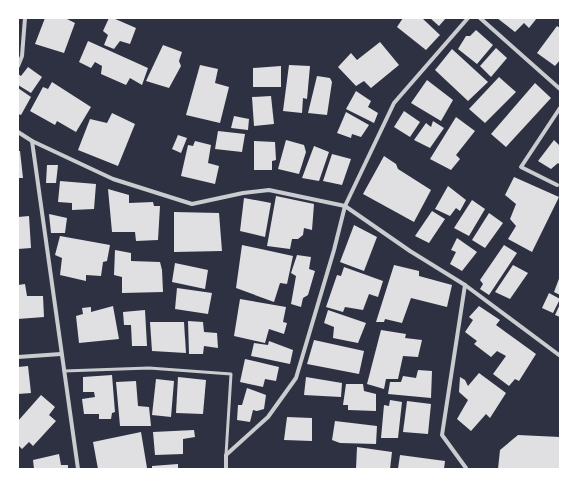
<svg xmlns="http://www.w3.org/2000/svg" width="578" height="487" viewBox="0 0 578 487" font-family="Signika,sans-serif">
	<style>
		.building { fill: #e0e0e3 }
		.lines { fill: none; stroke-linecap: round; stroke-linejoin: round }
		.service { stroke: #caccd0; stroke-width: 3 }
		.minor { stroke: #caccd0; stroke-width: 4 }
	</style>
	<rect width="100%" height="100%" fill="#2d3142"/>
	<g class="building">
		<path d="M45,18H65L75,23L64,53L35,44Z"/>
		<path d="M109,18H113L136,28L130,44L120,41L114,49L104,45L108,35L103,31Z"/>
		<path d="M403,18H422L440,35L426,50L397,27Z"/>
		<path d="M430,18H446L439,26Z"/>
		<path d="M497,18H537L529,28L524,23L515,32Z"/>
		<path d="M557,26L560,28V60L555,66L537,53Z"/>
		<path d="M476,30L493,45L477,64L458,49L466,36H470Z"/>
		<path d="M88,41L148,68L142,85L130,78L126,85L101,74L102,66L95,62L91,68L79,62Z"/>
		<path d="M380,42L399,65L371,88L364,81L356,86L338,67L351,53L357,60Z"/>
		<path d="M163,45L182,52L179,61L181,66L169,88L146,81Z"/>
		<path d="M496,48L507,58L491,77L480,66Z"/>
		<path d="M452,49L488,82L468,101L435,70Z"/>
		<path d="M200,65L218,69L215,83L229,87L220,123L186,115Z"/>
		<path d="M289,65L310,66L307,99L303,98L302,113L283,111Z"/>
		<path d="M281,66V87H253V68Z"/>
		<path d="M28,67L42,77L31,93L18,85V74L21,76Z"/>
		<path d="M317,76L330,78L332,82L327,115L308,113Z"/>
		<path d="M499,77L516,92L485,123L469,109Z"/>
		<path d="M427,80L453,100L441,121L411,103Z"/>
		<path d="M52,82L91,107L76,132L57,121L55,125L30,111L43,87L48,89Z"/>
		<path d="M535,83L551,98L506,147L491,134Z"/>
		<path d="M18,88L31,97L21,115L18,114Z"/>
		<path d="M356,91L371,101L368,107L378,113L374,123L346,109Z"/>
		<path d="M271,96L274,124L254,126L252,97Z"/>
		<path d="M404,111L420,122L410,137L394,127Z"/>
		<path d="M346,112L369,125L361,137L352,134L351,138L337,133Z"/>
		<path d="M112,113L135,124L118,166L78,150L90,119L107,123Z"/>
		<path d="M234,116L249,119L248,130L231,128Z"/>
		<path d="M456,117L475,131L456,155L460,159L451,170L430,159Z"/>
		<path d="M433,121L444,128L430,148L414,140L426,123L431,127Z"/>
		<path d="M218,131L245,134L242,152L215,149Z"/>
		<path d="M178,135L187,138L181,153L172,149Z"/>
		<path d="M286,140L304,145L306,152L299,174L278,169Z"/>
		<path d="M554,140L560,146V165L558,163L551,169L538,161Z"/>
		<path d="M195,141L211,145L208,163L219,166L215,184L181,176L188,145L193,146Z"/>
		<path d="M254,141L275,142L276,160L272,161V170H254Z"/>
		<path d="M314,146L329,152L319,181L302,178Z"/>
		<path d="M18,151H20L23,178H18Z"/>
		<path d="M332,154L351,159L342,185L323,181Z"/>
		<path d="M384,156L396,164L398,169L431,190L414,222L363,194Z"/>
		<path d="M47,165H58L56,183H46Z"/>
		<path d="M514,177L559,197L532,252L508,239L516,226L510,219L516,204L505,195Z"/>
		<path d="M60,181L96,184L94,209L72,210V203L58,202Z"/>
		<path d="M448,186L466,200L460,211L456,208L450,216L435,209Z"/>
		<path d="M108,189L129,195V203L153,202L154,206H160L158,240L136,241L135,232H112Z"/>
		<path d="M276,196L314,204L312,230L304,228L303,235L298,239H292L290,249L267,246Z"/>
		<path d="M244,198L271,203L265,237L240,231Z"/>
		<path d="M472,200L485,209L469,236L454,228Z"/>
		<path d="M432,211L445,219L429,243L415,236Z"/>
		<path d="M174,212L219,213L222,251L174,252Z"/>
		<path d="M489,213L503,223L485,248L472,240Z"/>
		<path d="M49,214L67,218L65,233H51Z"/>
		<path d="M29,216L31,248L18,249V217Z"/>
		<path d="M354,225L377,237L364,271L340,262Z"/>
		<path d="M60,236L110,245L107,261L103,262L101,276L86,275V281L60,275L62,258L55,255Z"/>
		<path d="M457,238L477,252L462,271L450,264L456,252L451,250Z"/>
		<path d="M242,245L293,256L287,284L280,283L274,302L236,288Z"/>
		<path d="M504,245L517,253L489,295L480,289L483,284L480,280Z"/>
		<path d="M115,250L131,253V261L160,262L162,270L163,292L122,293V277L114,275Z"/>
		<path d="M297,255L311,257L309,269L315,271L308,295L303,298L301,307L291,304L296,276L291,273Z"/>
		<path d="M175,263L208,270L205,289L172,282Z"/>
		<path d="M394,265L419,271V276L452,285L447,307L411,298L402,323L385,319L384,322H376Z"/>
		<path d="M513,265L528,273L510,299L495,292Z"/>
		<path d="M344,267L383,281L378,297L369,294L363,310L345,307L343,312L326,307L337,275L341,276Z"/>
		<path d="M560,276V295L554,292Z"/>
		<path d="M25,284L27,296H43L44,317L18,319V285Z"/>
		<path d="M177,288L212,293L208,314L175,309Z"/>
		<path d="M549,293L560,299L553,313L542,308Z"/>
		<path d="M240,299L286,307L283,322L287,323L284,334L269,329L265,343L234,336Z"/>
		<path d="M560,304V317L555,315Z"/>
		<path d="M113,306L119,339L79,343L76,316L83,314L82,308L91,307V312Z"/>
		<path d="M479,306L500,320L496,325L536,354L519,381L515,379L509,386L493,374L506,356L497,351L491,357L474,344L477,341L465,332L473,320L469,317Z"/>
		<path d="M145,310L147,346H132L131,325H124L123,312Z"/>
		<path d="M328,310L366,323L358,343L333,338L334,327L324,323Z"/>
		<path d="M188,321L203,322L204,332L217,333L218,348L204,346L203,354H189Z"/>
		<path d="M150,322H184L186,353L152,351Z"/>
		<path d="M381,330L406,334L405,338L422,340L418,357L403,356L398,379H386L384,389L367,384Z"/>
		<path d="M314,340L364,351L359,374L307,364Z"/>
		<path d="M269,341L293,350L290,364L251,356L254,343L268,345Z"/>
		<path d="M245,359L279,367L276,381L265,379L263,387L240,382Z"/>
		<path d="M28,366L31,393L18,394V367Z"/>
		<path d="M418,370L432,371L431,398L388,394L390,382H401L403,376L416,378Z"/>
		<path d="M479,373L506,393L490,418L486,414L471,431L457,419L468,400L459,392L460,377L465,380L468,386Z"/>
		<path d="M112,375L115,412L112,413L111,419H99V414H84L82,399L95,397L94,392H83V377Z"/>
		<path d="M178,377L206,380L203,414L176,413Z"/>
		<path d="M306,377L342,383L341,397L304,395Z"/>
		<path d="M156,379L174,381L171,417L152,415Z"/>
		<path d="M136,381L138,406L149,407L151,426H120L116,382Z"/>
		<path d="M346,384H363L364,391L376,394V411L348,410V405H343Z"/>
		<path d="M247,388L266,395L264,409L257,411L253,410L250,422L237,420L238,405H242Z"/>
		<path d="M41,395L55,407L49,415L56,421L33,446L29,442L22,449L18,445V421Z"/>
		<path d="M390,400L402,402L398,438H381L384,405L389,406Z"/>
		<path d="M407,401L431,404L428,434L403,432Z"/>
		<path d="M287,417L312,418V441L284,440Z"/>
		<path d="M335,421L377,426L376,444L340,443L332,440Z"/>
		<path d="M194,430L195,437L183,439V454L155,455L153,432Z"/>
		<path d="M141,432L147,468L139,469H98L93,442Z"/>
		<path d="M518,435L560,437V469H498L500,450Z"/>
		<path d="M357,447L392,452L390,469H356Z"/>
		<path d="M59,454L61,465H68V469H34L33,460Z"/>
		<path d="M400,455L445,461L444,469H398Z"/>
		<path d="M178,464V469H152V466Z"/>
	</g>
	<g class="lines">
		<path class="service" d="M64,371L149,368L231,374L226,455"/>
		<g class="minor">
			<path d="M480,18L560,89"/>
			<path d="M18,66L22,56L25,18"/>
			<path d="M18,132L32,141L113,179L192,204L243,193L269,190L345,206L410,251L465,285L559,355"/>
			<path d="M32,141L78,469"/>
			<path d="M557,185L521,167L560,108"/>
			<path d="M465,285L442,435L466,468L465,469"/>
			<path d="M18,357L61,354"/>
			<path d="M226,469V455L268,417L296,378L334,250L345,206L394,103L468,18"/>
		</g>
	</g>
	<rect width="578" height="487" fill="none" stroke="#ffffff" stroke-width="38"/>
</svg>
